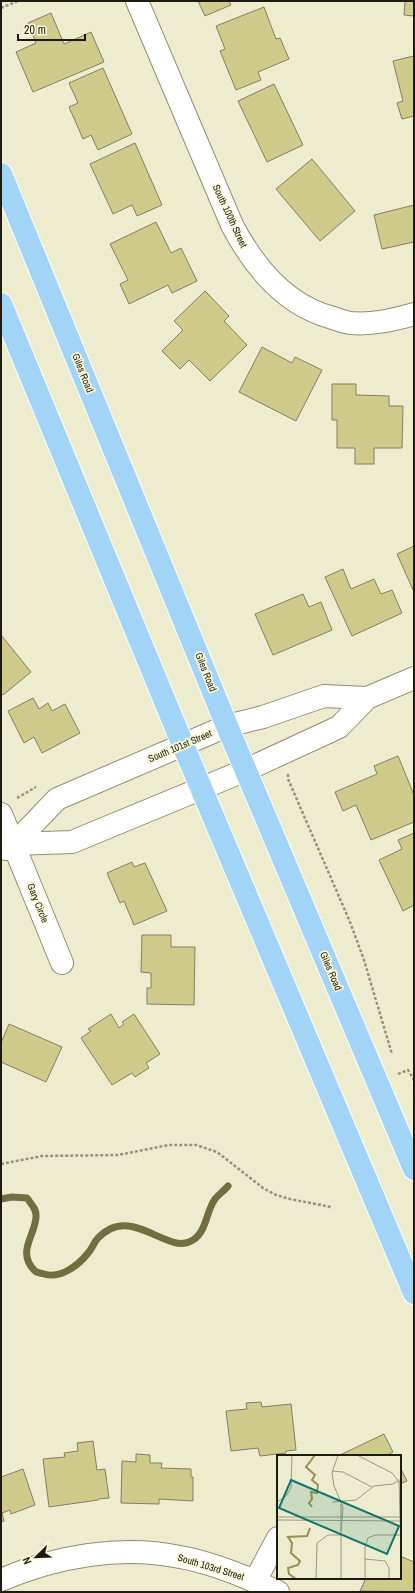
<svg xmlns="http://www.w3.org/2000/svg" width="415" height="1593" viewBox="0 0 415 1593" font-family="'Archivo Narrow',sans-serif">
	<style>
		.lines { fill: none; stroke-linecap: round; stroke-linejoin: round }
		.stream { stroke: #716e3f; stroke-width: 7 }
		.building { fill: #cfcb8a; stroke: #828065 }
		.minor-casing { stroke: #918f73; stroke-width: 24 }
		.major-casing { stroke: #fff; stroke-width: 24 }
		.path { stroke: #96947e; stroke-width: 2.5; stroke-dasharray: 3 2; stroke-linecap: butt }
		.minor { stroke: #fff; stroke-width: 22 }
		.major { stroke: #a2d4f7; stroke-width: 22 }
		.labels { text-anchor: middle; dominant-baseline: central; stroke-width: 3.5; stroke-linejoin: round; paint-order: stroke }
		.street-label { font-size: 10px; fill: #1c1b10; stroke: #fbfadb }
		.inset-river { fill: none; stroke: #969153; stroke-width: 2 }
		.inset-road { fill: none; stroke: #9a9882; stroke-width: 1 }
		.view { fill: #0f766e; fill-opacity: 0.15; stroke: #0f766e; stroke-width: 2 }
		.inset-edge { fill: none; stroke: #1c1b10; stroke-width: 2 }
	</style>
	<rect width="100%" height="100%" fill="#eeecce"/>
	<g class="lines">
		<path class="stream" d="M1,1199L12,1197L27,1198C31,1204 37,1209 36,1217C35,1236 16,1252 35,1271C37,1273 41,1273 44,1274C60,1279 78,1266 88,1253C92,1249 94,1242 98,1238C101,1235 106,1231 110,1229C137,1215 169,1251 189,1242C207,1235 205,1213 215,1199C218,1195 224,1191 228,1186"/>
	</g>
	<g class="building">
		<path d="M198,1H229L231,5L205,16Z"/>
		<path d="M405,1H414V16L404,15Z"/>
		<path d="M264,7L276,39L280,38L289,59L258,72L261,80L236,90L220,51L225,49L216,26Z"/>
		<path d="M51,13L64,44L91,32L104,62L33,92L16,52L36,43L28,23Z"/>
		<path d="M414,56V116L402,119L397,103L403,101L393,61Z"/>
		<path d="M103,68L132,134L98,150L91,135L83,139L69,107L78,103L69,83Z"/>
		<path d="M274,84L303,145L267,162L238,101Z"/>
		<path d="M135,143L162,205L137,216L132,205L113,214L90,164Z"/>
		<path d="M312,159L355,211L320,241L276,189Z"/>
		<path d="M414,205V242L382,249L374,215Z"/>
		<path d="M156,222L171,253L181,248L197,281L172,293L168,285L129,304L120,284L128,280L110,244Z"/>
		<path d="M205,291L229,316L224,321L247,345L210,381L189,360L180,369L162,351L183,330L174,321Z"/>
		<path d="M262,347L292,363L295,357L322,370L296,421L239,392Z"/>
		<path d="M332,384H356V395L389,396V406H403L402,448H374V464H355V448H337V420H332Z"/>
		<path d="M414,546V592L397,554Z"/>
		<path d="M343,569L351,589L374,579L381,594L392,590L402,613L352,636L325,577Z"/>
		<path d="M303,594L309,607L321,602L332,630L273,655L255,614Z"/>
		<path d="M1,635L31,672L3,695L1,693Z"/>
		<path d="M33,698L39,709L48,703L52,711L65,704L80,733L42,753L34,737L24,743L8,711Z"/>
		<path d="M398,756L414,795V822L371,840L356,805L343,811L335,792L377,774L374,766Z"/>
		<path d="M414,833V905L403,911L379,860L402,849L398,840Z"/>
		<path d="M132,862L134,867L145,863L167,911L134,925L124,901L120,903L107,873Z"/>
		<path d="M142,935H171V947H195L194,1005L147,1004V988H151V973L141,972Z"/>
		<path d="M111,1014L119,1028L124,1024L122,1022L134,1014L160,1054L146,1063L149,1068L135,1077L132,1073L112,1085L81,1038L91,1031L88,1029Z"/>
		<path d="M9,1024L62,1047L46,1082L1,1062V1043Z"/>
		<path d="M261,1402L262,1407L291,1404L296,1450L286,1451V1453L260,1456L258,1448L231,1451L226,1411L247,1409L246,1403Z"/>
		<path d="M384,1434L393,1452L387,1455L388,1456H338Z"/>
		<path d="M93,1441L97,1470L105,1469L109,1498L98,1499V1500L49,1507L43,1459L65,1457L64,1453L78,1451L77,1443Z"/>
		<path d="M136,1454L150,1455V1463H162L161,1468L191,1469V1477H193V1501L159,1499V1504L121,1503L122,1461L136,1462Z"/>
		<path d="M400,1467L407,1481L400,1484Z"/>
		<path d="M23,1469L35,1505L11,1514L10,1510L2,1513L4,1521L1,1522V1477Z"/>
		<path d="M400,1556L414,1562V1592L360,1591L366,1578H400Z"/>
	</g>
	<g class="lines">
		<g class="minor-casing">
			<g id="minor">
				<path d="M137,1L232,225C254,267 286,306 333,318C338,320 345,322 350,323C372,325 393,320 414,314"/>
				<path d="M1,814L62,963"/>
				<path d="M14,844L72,842L246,770L339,727L367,698L414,678"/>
				<path d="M6,849L14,844L57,799L227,726L263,717L324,696L367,698"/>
				<path d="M1,1580C56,1556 121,1545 180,1557C214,1563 247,1577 278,1592"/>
				<path d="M255,1581L278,1538"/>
			</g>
		</g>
		<g class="major-casing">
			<g id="major">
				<path d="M1,174L227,726L414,1169"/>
				<path d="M1,304L183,745L414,1293"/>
			</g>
		</g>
		<g class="path">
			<path d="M1,8L18,1"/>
			<path d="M288,774V779L350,922L364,960L392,1054"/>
			<path d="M17,798L36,787"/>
			<path d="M398,1074L408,1070L414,1080"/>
			<path d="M1,1164L42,1156L118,1155L169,1145H196L217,1152L263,1188L276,1195L290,1199L331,1207"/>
		</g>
		<use href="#minor" class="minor"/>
		<use href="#major" class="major"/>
	</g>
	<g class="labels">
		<g class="street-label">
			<text transform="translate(230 216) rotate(65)">South 100th Street</text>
			<text transform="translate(83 373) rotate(68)">Giles Road</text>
			<text transform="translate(206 672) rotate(68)">Giles Road</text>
			<text transform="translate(180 746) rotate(-23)">South 101st Street</text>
			<text transform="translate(38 903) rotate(68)">Gary Circle</text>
			<text transform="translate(331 971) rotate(67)">Giles Road</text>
			<text transform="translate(211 1567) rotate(17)">South 103rd Street</text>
		</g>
	</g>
	<g transform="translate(277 1455)">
		<rect width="124" height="124" fill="#eeecce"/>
		<path class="inset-river" d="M35,52L32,48L35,44L34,37L40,38L41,30L35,25L38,20L29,12L38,0M19,124L12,119L11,113L21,110L23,106L14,98L15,88L11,82L30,81L33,73"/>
		<path class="inset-road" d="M61,0L55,18L57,31L66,52L64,76M80,0L115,18L124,29M55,16L66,17L95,32M122,26L124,95M0,47L9,41L14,33L15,0M55,47L79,45L97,31L116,29L124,24M64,49V124M0,62H124M0,65L124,66M88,104L108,106L112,113V124M39,124L40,88L51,80H64M88,124V92L91,83L98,80H124"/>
		<path class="view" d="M14,25L122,71L110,99L2,53Z"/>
		<rect width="124" height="124" class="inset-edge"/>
	</g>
	<rect width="415" height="1593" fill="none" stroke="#1c1b10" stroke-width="4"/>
	<g transform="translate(36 1557) rotate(247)" stroke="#fbfadb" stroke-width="3" paint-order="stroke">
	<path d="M0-3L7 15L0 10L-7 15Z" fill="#1c1b10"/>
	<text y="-6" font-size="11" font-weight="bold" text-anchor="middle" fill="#1c1b10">N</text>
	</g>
	<path d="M18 34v6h67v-6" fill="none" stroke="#1c1b10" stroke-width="2"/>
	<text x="24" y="34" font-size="12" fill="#1c1b10" stroke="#fbfadb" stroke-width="3" paint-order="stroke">20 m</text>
</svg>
